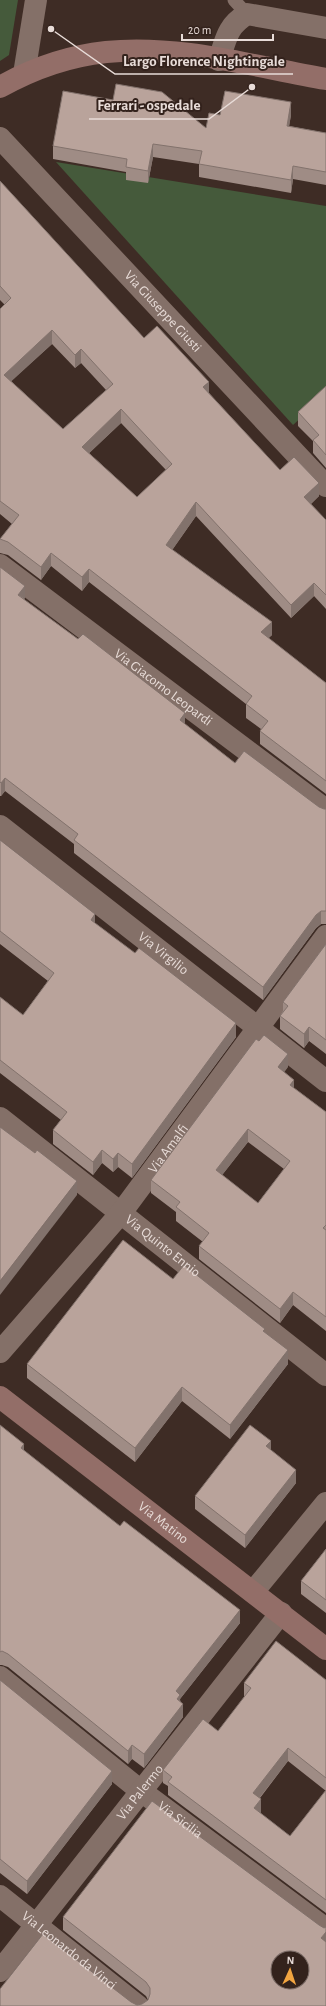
<svg xmlns="http://www.w3.org/2000/svg" width="326" height="2006" viewBox="0 0 326 2006" font-family="'Alegreya Sans',sans-serif">
	<style>
		.green { fill: #455a3b }
		.lines { fill: none; stroke-linecap: round; stroke-linejoin: round }
		.lane { stroke: #847068; stroke-width: 13 }
		.street { stroke: #847068; stroke-width: 22 }
		.secondary { stroke: #936e68; stroke-width: 22 }
		.wall { fill: #9f8c85; fill-rule: evenodd }
		.shaded-wall { fill: #82726c }
		.building { fill: #b9a39b; stroke: #82726c; fill-rule: evenodd }
		.labels { text-anchor: middle; dominant-baseline: central; stroke-width: 4; stroke-linejoin: round; paint-order: stroke }
		.street-label { font-size: 14px; fill: #e8dcd8; stroke: #33221c }
		.leader { fill: none; stroke: #e8dcd8; stroke-width: 1.5 }
		.callout-dot { fill: #e8dcd8; stroke: #33221c; stroke-width: 1.5 }
		.callout-label { font-size: 15px; text-anchor: middle; font-weight: bold; fill: #e8dcd8; stroke: #33221c; stroke-width: 4; stroke-linejoin: round; paint-order: stroke }
	</style>
	<rect width="100%" height="100%" fill="#3e2c25"/>
	<g class="green">
		<path d="M0,0H18L9,55L0,61Z"/>
		<path d="M56,162L326,206V395L293,425Z"/>
	</g>
	<g class="lines">
		<path class="lane" d="M234,0L247,14"/>
		<g class="street">
			<path d="M219,60C226,39 227,26 247,14L326,28"/>
			<path d="M24,74L36,0"/>
			<path id="s1" d="M0,138L326,486"/>
			<path id="s2" d="M0,565L326,810"/>
			<path id="s3" d="M0,826L326,1081"/>
			<path id="s4" d="M0,1118L326,1375"/>
			<path id="s5" d="M0,1352L121,1213L326,936"/>
			<path d="M253,1592L326,1503"/>
			<path id="s6" d="M0,1677L141,1791L326,1929"/>
			<path id="s7" d="M0,1896L138,2006"/>
			<path id="s8" d="M0,1971L281,1613"/>
		</g>
		<g class="secondary">
			<path d="M0,87C32,69 69,56 106,52C177,44 256,67 326,79"/>
			<path id="s9" d="M0,1397L326,1649"/>
		</g>
	</g>
	<g class="wall">
		<path d="M220,115H291L289,126L326,133V185L293,179L291,193L199,177V164L153,157L148,183L126,180V172L53,159V146L206,128Z"/>
		<path d="M0,181L144,338L209,393L280,470L319,496L311,504L326,520V609L314,596L291,618L196,516L172,550L272,635L268,638L326,683V794L260,744V731L261,729L246,718V704L89,582L82,591L51,566L41,580L8,555L0,553V539L12,524L0,514V309L5,305L0,300ZM52,344L75,368L81,363L106,390L63,429L11,381ZM121,423L166,470L137,497L89,453Z"/>
		<path d="M326,386V468L313,453V441L298,426V412Z"/>
		<path d="M0,567L25,600L235,763L319,807L324,809H326V924H321L316,928L263,1000L74,853V844L5,791L1,796H0Z"/>
		<path d="M0,840L95,923L236,1037L132,1178L118,1167L113,1172L102,1163L93,1175L53,1144V1130L61,1120L0,1073V997L23,1015L48,981L0,944Z"/>
		<path d="M326,944V1054L309,1041L304,1048L280,1029V1016L283,1011V1002Z"/>
		<path d="M288,1067L284,1072L294,1088L326,1112V1331L293,1305L280,1323L199,1259V1246L203,1242L176,1221V1212L151,1193V1180ZM248,1142L284,1169L258,1203L222,1175Z"/>
		<path d="M173,1279L288,1364L230,1439L182,1401L135,1462L27,1378V1364Z"/>
		<path d="M0,1425L24,1451L240,1623L180,1699L183,1717L144,1768L132,1759L128,1764L8,1667L2,1665H0Z"/>
		<path d="M271,1450L296,1483L245,1548L195,1509V1496Z"/>
		<path d="M326,1549V1613L301,1594V1581Z"/>
		<path d="M0,1680L112,1784L27,1894L0,1873Z"/>
		<path d="M326,1680V1913L168,1795V1786L163,1783V1770L218,1731L245,1697L244,1696V1683ZM288,1761L326,1791L290,1836L260,1813L261,1812L260,1798Z"/>
		<path d="M63,1917L319,1925L324,1928L326,2006H0L131,2002L137,2005L142,2004L148,2000L146,1996L63,1930Z"/>
	</g>
	<g class="shaded-wall">
		<path d="M291,102V115L287,139V126Z"/>
		<path d="M153,144V157L148,183V171Z"/>
		<path d="M293,166V179L291,193V180Z"/>
		<path d="M52,330V344L4,388V375Z"/>
		<path d="M81,349V363L75,368V355Z"/>
		<path d="M209,382V395L203,387Z"/>
		<path d="M121,409V423L82,460V447Z"/>
		<path d="M319,483V496L304,510V497Z"/>
		<path d="M196,502V516L166,559V545Z"/>
		<path d="M51,553V566L41,580V567Z"/>
		<path d="M89,569V582L82,591V577Z"/>
		<path d="M314,583V596L291,618V605Z"/>
		<path d="M25,586V599L18,595Z"/>
		<path d="M272,622V635L261,646V632Z"/>
		<path d="M185,713V727L180,720Z"/>
		<path d="M5,778V791L1,796V783Z"/>
		<path d="M321,911V924L316,928L263,1000V987L316,915Z"/>
		<path d="M95,914V928L91,920Z"/>
		<path d="M236,1023V1037L132,1178V1164Z"/>
		<path d="M309,1027V1041L304,1048V1034Z"/>
		<path d="M288,1054V1067L278,1080V1067Z"/>
		<path d="M294,1080V1093L290,1085Z"/>
		<path d="M248,1129V1142L216,1183V1170Z"/>
		<path d="M102,1150V1163L93,1175V1162Z"/>
		<path d="M118,1153V1167L113,1172V1159Z"/>
		<path d="M77,1181V1195L0,1295V1281Z"/>
		<path d="M293,1292V1305L280,1323V1309Z"/>
		<path d="M288,1350V1364L230,1439V1425Z"/>
		<path d="M182,1387V1401L135,1462V1448Z"/>
		<path d="M271,1441V1454L266,1446Z"/>
		<path d="M24,1444V1457L21,1448Z"/>
		<path d="M296,1470V1483L245,1548V1535Z"/>
		<path d="M240,1610V1623L180,1699V1708L177,1712L176,1691Z"/>
		<path d="M183,1704V1717L144,1768V1754Z"/>
		<path d="M132,1745V1759L128,1764V1751Z"/>
		<path d="M288,1748V1761L253,1806V1793Z"/>
		<path d="M112,1771V1784L27,1894V1881Z"/>
		<path d="M261,1799V1812L254,1821V1808Z"/>
		<path d="M326,1932V1945L321,1938Z"/>
	</g>
	<g class="building">
		<path d="M116,84L162,92L206,128L209,113L220,115L225,91L291,102L287,126L326,133V172L293,166L291,180L199,164L202,151L153,144L148,171L126,167L127,159L53,146L63,91L113,100Z"/>
		<path d="M0,181L144,338L157,326L209,382L203,387L280,470L294,457L319,483L304,497L326,520V595L314,583L291,605L196,502L166,545L272,622L261,632L326,683V781L260,731L268,721L246,704L252,696L89,569L82,577L51,553L41,567L8,542L0,539L19,515L0,501V309L11,298L0,286ZM52,330L75,355L81,349L113,384L63,429L4,375ZM121,409L172,464L137,497L82,447Z"/>
		<path d="M326,386V455L313,440L319,435L298,412Z"/>
		<path d="M0,567L25,586L18,595L78,639L83,634L185,713L180,720L235,763L244,751L319,807L324,809H326V911H321L316,915L263,987L74,840L78,834L5,778L1,783L0,782Z"/>
		<path d="M0,840L95,914L91,920L135,953L139,948L236,1023L132,1164L118,1153L113,1159L102,1150L93,1162L53,1130L67,1112L0,1060V997L23,1015L54,973L0,931Z"/>
		<path d="M326,944V1040L309,1027L304,1034L280,1016L288,1006L283,1002Z"/>
		<path d="M264,1035L288,1054L278,1067L294,1080L290,1085L326,1112V1225L323,1228L326,1230V1317L293,1292L280,1309L199,1246L209,1233L176,1207L180,1202L151,1180L256,1039L259,1041ZM248,1129L290,1161L258,1203L216,1170Z"/>
		<path d="M0,1127L35,1153L37,1150L77,1181L0,1281Z"/>
		<path d="M123,1240L173,1279L184,1265L265,1329L263,1331L288,1350L230,1425L182,1387L135,1448L27,1364Z"/>
		<path d="M0,1425L24,1444L21,1448L120,1526L124,1521L240,1610L176,1691L180,1695L177,1699L183,1704L144,1754L132,1745L128,1751L8,1654L2,1651L0,1652Z"/>
		<path d="M250,1425L271,1441L266,1446L296,1470L245,1535L195,1496Z"/>
		<path d="M326,1549V1600L301,1581Z"/>
		<path d="M276,1641L326,1680V1778L288,1748L253,1793L261,1799L254,1808L290,1836L326,1790V1900L168,1782L172,1777L163,1770L203,1719L218,1731L251,1688L244,1683Z"/>
		<path d="M0,1680L112,1771L27,1881L0,1859Z"/>
		<path d="M152,1801L319,1925L324,1928L326,1927V1932L321,1938L326,1942V2006H0V1989L43,1934L131,2002L137,2005L142,2004L148,2000L150,1994V1988L146,1982L63,1917ZM278,1958H302V1982H278Z"/>
	</g>
	<g class="labels">
		<g class="street-label">
			<text stroke="none"><textPath href="#s1" startOffset="238">Via Giuseppe Giusti</textPath></text>
			<text stroke="none"><textPath href="#s2" startOffset="204">Via Giacomo Leopardi</textPath></text>
			<text stroke="none"><textPath href="#s3" startOffset="207">Via Virgilio</textPath></text>
			<text stroke="none"><textPath href="#s5" startOffset="264">Via Amalfi</textPath></text>
			<text stroke="none"><textPath href="#s4" startOffset="207">Via Quinto Ennio</textPath></text>
			<text stroke="none"><textPath href="#s9" startOffset="206">Via Matino</textPath></text>
			<text stroke="none"><textPath href="#s8" startOffset="227">Via Palermo</textPath></text>
			<text stroke="none"><textPath href="#s6" startOffset="230">Via Sicilia</textPath></text>
			<text stroke="none"><textPath href="#s7" startOffset="88">Via Leonardo da Vinci</textPath></text>
		</g>
	</g>
	<path class="leader" d="M51 29L115 74H293M252 87L209 119H89"/>
	<g class="callout-dot">
		<circle cx="51" cy="29" r="4"/>
		<circle cx="252" cy="87" r="4"/>
	</g>
	<g class="callout-label">
		<text x="204" y="66">Largo Florence Nightingale</text>
		<text x="149" y="110">Ferrari - ospedale</text>
	</g>
	<g transform="translate(290 1970) rotate(3)"><circle r="19" fill="#33221c" stroke="#7b6c67"/>
	<path d="M0-3L7 15L0 10L-7 15Z" fill="#f2a541"/>
	<text y="-6" font-size="11" font-weight="bold" text-anchor="middle" fill="#e8dcd8">N</text>
	</g>
	<path d="M182 34v6h91v-6" fill="none" stroke="#e8dcd8" stroke-width="2"/>
	<text x="188" y="34" font-size="12" fill="#e8dcd8" stroke="#33221c" stroke-width="3" paint-order="stroke">20 m</text>
</svg>
